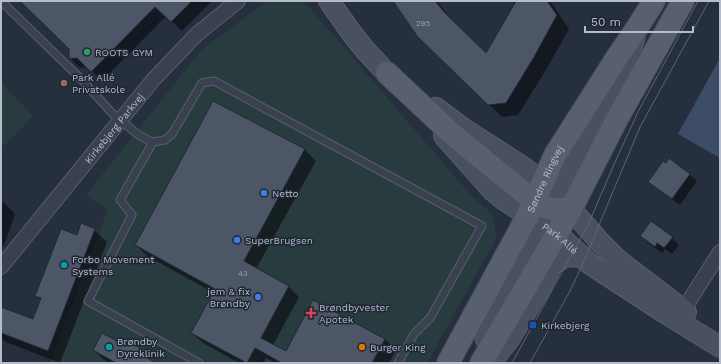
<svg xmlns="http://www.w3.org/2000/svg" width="721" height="364" viewBox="0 0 721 364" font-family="'Work Sans',sans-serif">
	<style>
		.green { fill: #283b3f }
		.water { fill: #3c4c67 }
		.shadow { fill: #0007 }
		.building { fill: #4c5667; stroke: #212836 }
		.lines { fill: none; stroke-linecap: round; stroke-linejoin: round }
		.lane-casing { stroke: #585f6c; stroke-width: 9 }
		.street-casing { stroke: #585f6c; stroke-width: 16 }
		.secondary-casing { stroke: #585f6c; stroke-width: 22 }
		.primary-casing { stroke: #434a58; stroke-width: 24 }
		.lane { stroke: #3a414e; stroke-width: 7 }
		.street { stroke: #3a414e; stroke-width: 14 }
		.secondary { stroke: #485061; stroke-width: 20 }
		.primary { stroke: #58606e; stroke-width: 22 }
		.tram { stroke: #5c6575; stroke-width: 1 }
		.leisure-dot { fill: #2e9e5b; stroke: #1f2634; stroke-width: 1.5 }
		.education-dot { fill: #8d6e63; stroke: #1f2634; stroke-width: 1.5 }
		.shop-dot { fill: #3f7fe0; stroke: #1f2634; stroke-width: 1.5 }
		.culture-dot { fill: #0f9aa8; stroke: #1f2634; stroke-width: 1.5 }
		.health-dot { fill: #e0444e; stroke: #1f2634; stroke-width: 1.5 }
		.transit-dot { fill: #1a4fb4; stroke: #1f2634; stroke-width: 1.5 }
		.food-dot { fill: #e8710a; stroke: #1f2634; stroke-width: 1.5 }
		.labels { text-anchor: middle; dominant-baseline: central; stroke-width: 3; stroke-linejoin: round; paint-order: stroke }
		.number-label { font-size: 8px; fill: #9ca2b0 }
		.poi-label { font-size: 10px; fill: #b6bcc9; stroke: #1f2634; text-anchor: start }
		.street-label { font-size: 10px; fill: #b6bcc9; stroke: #1f2634 }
	</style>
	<rect width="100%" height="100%" fill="#262f3e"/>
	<g class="green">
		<path d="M268,1H304L470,194L494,216L496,239L427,363H50L108,210L86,195L202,49Z"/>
		<path d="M1,83L33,116L4,146L1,143Z"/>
	</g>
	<path class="water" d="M720,58V158L678,134Z"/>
	<g class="shadow">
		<path d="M21,1H212L182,31L166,16L102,81L88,67L80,68L70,58V49Z"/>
		<path d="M395,1H437L457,27L486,55L515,5L512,1H550L569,29L546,70L518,115L502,117L431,48Z"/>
		<path d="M213,102L305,150L316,161L256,269L288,286L299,297L273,345L286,352L314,301L385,339L396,350L389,363H275L266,358L263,363H239L203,343L192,333L214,293L147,256L136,245Z"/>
		<path d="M669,160L690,175L697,181L680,205L656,188L649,182Z"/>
		<path d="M1,200L15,214L5,243L1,249Z"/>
		<path d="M94,230L107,242L60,363L6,342L1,337V308L34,321L41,300L36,295L77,236Z"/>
		<path d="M641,236L672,238L679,245L672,254L665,249L662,253L648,243Z"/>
		<path d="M128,343L140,349L150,359L149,360L154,363H110L104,360L94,350L126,347Z"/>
	</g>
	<g class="building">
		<path d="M20,1H192L171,22L155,7L91,72L77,58L69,59V49Z"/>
		<path d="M393,1H435L445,13L486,53L516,1H547L557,15L534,57L506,103L488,105L417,36Z"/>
		<path d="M213,101L305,149L244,261L289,286L261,338L286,351L313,300L385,339L372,363H279L280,362L255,348L247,363L191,333L215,289L135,245Z"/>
		<path d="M669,158L690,174L672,199L648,182L663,161L666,163Z"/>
		<path d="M651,221L673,237L664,248L657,243L655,247L640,236Z"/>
		<path d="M81,223L95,229L48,351L1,333V307L33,319L41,298L35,296L61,229L77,235Z"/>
		<path d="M102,333L126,346L128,341L140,348L138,353L156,363H116L93,350Z"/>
	</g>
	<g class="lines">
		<g class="lane-casing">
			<g id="lane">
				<path d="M1,1L83,81L112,113L136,133L142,137L153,142L165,140L172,134L202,83L214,81L482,226L430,318L414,334L398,363"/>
				<path d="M153,142L120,200L132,215L88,301L199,363"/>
			</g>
		</g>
		<g class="street-casing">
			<g id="street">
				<path id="s1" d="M1,267L153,80L197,34L238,1"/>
				<path d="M679,317L720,252"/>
			</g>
		</g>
		<g class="secondary-casing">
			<g id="secondary">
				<path d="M329,1L353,35L366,51L397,84"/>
				<path d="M436,108L464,129L523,167L532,174L556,194L571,209L599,241L618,260L686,312"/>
				<path id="s2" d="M444,136L492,190L504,200L542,224L557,234L590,264L665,313L720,347"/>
				<path d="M554,207L556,194L625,69L635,36"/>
				<path d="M486,340L521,260L542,224L544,211"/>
				<path d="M490,363L508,341L540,288L552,265L566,256L583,257"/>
			</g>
		</g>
		<g class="primary-casing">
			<g id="primary">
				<path d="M387,73L452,134L524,193L545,207L554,209H571"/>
				<path id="s3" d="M448,363L528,215L555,155L616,59L637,28L654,1"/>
				<path d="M481,363L529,282L571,209L617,119L683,1"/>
			</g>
		</g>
		<use href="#lane" class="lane"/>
		<use href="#street" class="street"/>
		<use href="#secondary" class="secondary"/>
		<use href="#primary" class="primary"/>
		<g class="tram">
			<path d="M512,363L588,225L615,162L639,110L698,1"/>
			<path d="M530,363L570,291L584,261L640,127L709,1"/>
		</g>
	</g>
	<circle class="leisure-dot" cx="87" cy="52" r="4"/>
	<circle class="education-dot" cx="64" cy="83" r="4"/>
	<g class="shop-dot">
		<circle cx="264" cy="193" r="4"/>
		<circle cx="237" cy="240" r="4"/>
		<circle cx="258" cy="297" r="4"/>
	</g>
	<g class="culture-dot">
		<circle cx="64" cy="265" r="4"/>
		<circle cx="109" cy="347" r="4"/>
	</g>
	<path class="health-dot" d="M309 307h4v4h4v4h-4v4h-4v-4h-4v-4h4z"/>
	<rect class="transit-dot" x="529" y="321" width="8" height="8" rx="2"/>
	<circle class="food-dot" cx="362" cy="347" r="4"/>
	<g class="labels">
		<g class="number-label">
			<text x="423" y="23">295</text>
			<text x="243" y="273">43</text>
		</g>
		<g class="poi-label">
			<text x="95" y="52">ROOTS GYM</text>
			<text x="72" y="77">Park Allé<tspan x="72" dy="12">Privatskole</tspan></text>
			<text x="272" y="193">Netto</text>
			<text x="245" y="240">SuperBrugsen</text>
			<text x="72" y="259">Forbo Movement<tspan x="72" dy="12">Systems</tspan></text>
			<text x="250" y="291" text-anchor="end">jem &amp; fix<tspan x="250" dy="12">Brøndby</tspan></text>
			<text x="319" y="307">Brøndbyvester<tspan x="319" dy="12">Apotek</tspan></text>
			<text x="541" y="325">Kirkebjerg</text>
			<text x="117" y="341">Brøndby<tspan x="117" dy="12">Dyreklinik</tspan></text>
			<text x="370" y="347">Burger King</text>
		</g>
		<g class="street-label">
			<text stroke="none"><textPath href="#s1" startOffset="179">Kirkebjerg Parkvej</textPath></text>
			<text stroke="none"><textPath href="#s3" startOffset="208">Søndre Ringvej</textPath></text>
			<text stroke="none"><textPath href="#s2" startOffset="156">Park Allé</textPath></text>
		</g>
	</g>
	<rect width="721" height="364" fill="none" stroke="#b6bcc9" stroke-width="4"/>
	<path d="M585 26v6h108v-6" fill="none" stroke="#b6bcc9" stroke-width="2"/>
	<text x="591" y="26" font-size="12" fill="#b6bcc9" stroke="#1f2634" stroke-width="3" paint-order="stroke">50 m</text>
</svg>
